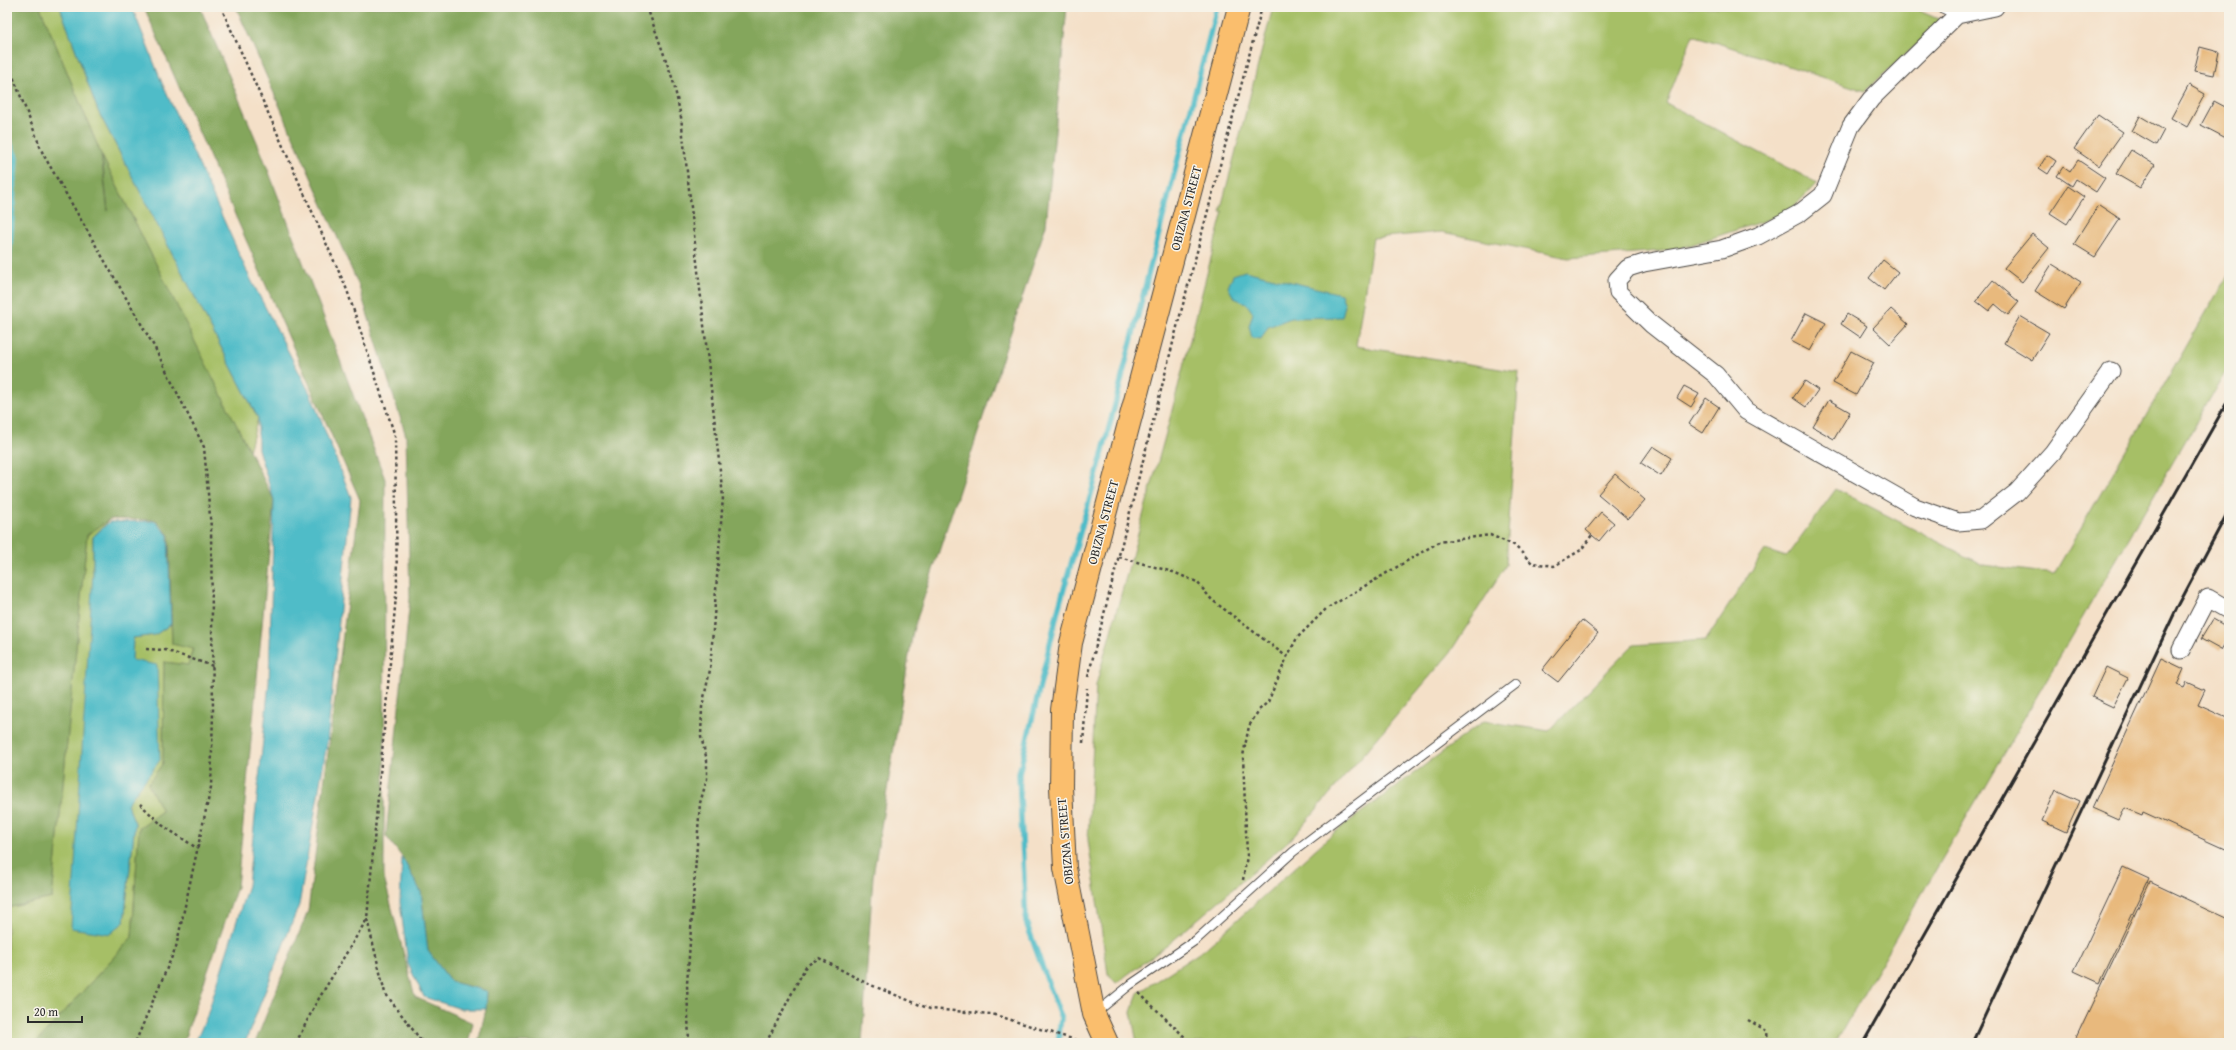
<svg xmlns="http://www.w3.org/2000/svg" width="2236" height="1050" viewBox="0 0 2236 1050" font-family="'Gentium Book Plus',serif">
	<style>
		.green { fill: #a6bf66; stroke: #687548 }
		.forest { fill: #84a65b; stroke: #586843 }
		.water { fill: #4fbcc8; stroke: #3d747a }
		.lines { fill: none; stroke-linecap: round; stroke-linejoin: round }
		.stream { stroke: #4fbcc8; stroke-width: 5.5 }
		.building { fill: #e8b97d }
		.lane-casing { stroke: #494643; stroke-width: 10 }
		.street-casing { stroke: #494643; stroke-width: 19 }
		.primary-casing { stroke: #494643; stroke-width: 24 }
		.path { stroke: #494643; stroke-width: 2.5; stroke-dasharray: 3 3; stroke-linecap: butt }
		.lane { stroke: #fff; stroke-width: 8 }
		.street { stroke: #fff; stroke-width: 17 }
		.primary { stroke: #fabe6d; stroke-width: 22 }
		.rail { stroke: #2b2b2b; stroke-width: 3 }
		.labels { text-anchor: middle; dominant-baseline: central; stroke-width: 3; stroke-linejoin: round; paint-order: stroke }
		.street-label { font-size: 13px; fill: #2b2b2b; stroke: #f7f3e8 }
	</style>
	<rect width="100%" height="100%" fill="#f7f3e8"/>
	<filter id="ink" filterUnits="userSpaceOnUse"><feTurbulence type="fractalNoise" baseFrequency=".025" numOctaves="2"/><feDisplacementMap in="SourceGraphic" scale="8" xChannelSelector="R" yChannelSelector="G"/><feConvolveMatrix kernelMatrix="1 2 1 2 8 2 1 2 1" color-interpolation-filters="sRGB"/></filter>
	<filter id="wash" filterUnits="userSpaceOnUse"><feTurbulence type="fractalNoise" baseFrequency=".012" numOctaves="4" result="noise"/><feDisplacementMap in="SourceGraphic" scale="16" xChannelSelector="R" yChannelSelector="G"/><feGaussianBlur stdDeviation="0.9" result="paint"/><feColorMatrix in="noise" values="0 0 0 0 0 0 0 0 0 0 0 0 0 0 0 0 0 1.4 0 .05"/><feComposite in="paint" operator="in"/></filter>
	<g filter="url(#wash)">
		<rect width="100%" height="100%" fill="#f4e0c8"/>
		<g class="green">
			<path d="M40,7H60L98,111L258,418L249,451L101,154Z"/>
			<path d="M1273,7H1910L1943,21L1865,91L1693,35L1666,103L1817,183L1788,213L1675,250L1568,258L1442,232L1373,238L1356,346L1519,372L1506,565L1449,654L1293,837L1169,944L1116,983L1108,974L1088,840L1096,685L1169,422L1223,211L1220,212Z"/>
			<path d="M2229,273V366L1835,1043H1137L1131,1012L1138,993L1205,949L1331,835L1484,721L1549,731L1633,645L1706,640L1765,550L1786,557L1836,489L1983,565L2054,574Z"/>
			<path d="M110,519L93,537V573L124,922L135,823L127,804L135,790L132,661L133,638L155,635L171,624L172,644L193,648L188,665L164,662L163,763L148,784L162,811L139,828L132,937L36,1043H7V908L52,898L87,535Z"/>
		</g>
		<g class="forest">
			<path d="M7,7H40L101,154L108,211L102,156L274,500L237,887L183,1043H36L132,937L139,828L162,811L148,784L163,763L164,662L188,665L193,649L172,644L169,535L156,520L110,519L87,535L52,898L7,908Z"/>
			<path d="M144,7H200L262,154L385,479L384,878L415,997L473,1023L468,1043H255L308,911L360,500Z"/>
			<path d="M236,7H1067L1046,225L913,631L873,876L862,1043H478L486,1009L487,991L451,982L428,951L421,892L402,857L386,836L410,598L406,436L358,284Z"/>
		</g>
		<g class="water">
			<path d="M60,7H132L162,83L249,276L311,395L351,497L327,743L299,905L245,1043H195L207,1016L248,885L269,682L274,500L258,449V418L98,111Z"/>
			<path d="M1245,271L1341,294L1345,305L1342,317L1291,318L1268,327L1261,339L1252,338L1249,326L1253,313L1246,303L1234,298L1228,287L1233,275Z"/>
			<path d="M155,521L168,535L171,624L155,635L133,638L132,660L157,665L160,760L127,804L135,823L124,922L110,934L71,928L93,573V537L109,522Z"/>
			<path d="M402,857L421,892L428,951L451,982L487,991L486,1009H461L424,997L408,964L400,902Z"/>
		</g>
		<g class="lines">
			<g class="stream">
				<path d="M7,136L16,157L7,289"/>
				<path d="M1058,1043L1061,1018L1026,922L1019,774L1058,610L1101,459L1217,7"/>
			</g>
		</g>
		<g id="blocks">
			<g class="building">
				<path d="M2200,47L2219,52L2214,75L2194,71Z"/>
				<path d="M2189,85L2205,94L2187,127L2171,118Z"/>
				<path d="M2214,101L2229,109V133L2226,138L2201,125Z"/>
				<path d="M2098,115L2123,132L2099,166L2074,149Z"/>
				<path d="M2140,116L2164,130L2156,145L2132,131Z"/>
				<path d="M2131,150L2155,165L2140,188L2116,174Z"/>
				<path d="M2047,155L2056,161L2048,174L2039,168Z"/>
				<path d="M2078,160L2105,178L2096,192L2076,179L2072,186L2057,176L2063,167L2070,172Z"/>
				<path d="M2068,186L2084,197L2067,224L2050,213Z"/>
				<path d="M2099,205L2120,219L2095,257L2074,244Z"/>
				<path d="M2032,234L2049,248L2022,282L2004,268Z"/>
				<path d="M1883,260L1898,272L1884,290L1869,278Z"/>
				<path d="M2052,264L2081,282L2064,309L2035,291Z"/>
				<path d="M1993,280L2019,302L2008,315L1995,304L1989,311L1976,301Z"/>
				<path d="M1891,309L1908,324L1890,344L1873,328Z"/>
				<path d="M1806,313L1826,323L1810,351L1791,341Z"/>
				<path d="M1847,314L1867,326L1860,337L1841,324Z"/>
				<path d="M2020,316L2049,333L2032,360L2004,343Z"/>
				<path d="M1851,351L1874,363L1856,395L1833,383Z"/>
				<path d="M1805,381L1818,390L1806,407L1793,398Z"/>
				<path d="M1684,386L1699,394L1691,407L1677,398Z"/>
				<path d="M1706,398L1719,407L1703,433L1689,424Z"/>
				<path d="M1829,400L1850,412L1834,439L1813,427Z"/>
				<path d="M1653,446L1672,458L1661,476L1641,463Z"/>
				<path d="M1615,474L1645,500L1628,519L1598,494Z"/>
				<path d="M1601,512L1614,523L1599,541L1586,530Z"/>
				<path d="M2213,619L2229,628V637L2221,650L2201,639Z"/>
				<path d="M1582,620L1598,633L1558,682L1542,670Z"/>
				<path d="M2161,658L2184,669L2177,685L2184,688L2187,682L2205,690L2198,705L2229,719V851L2143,812L2142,815L2125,808L2119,820L2092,808Z"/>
				<path d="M2106,667L2128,678L2113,707L2092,697Z"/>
				<path d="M2056,790L2080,801L2066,832L2042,821Z"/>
				<path d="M2123,867L2149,879L2100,983L2074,971Z"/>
				<path d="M2150,882L2229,919V1043H2074Z"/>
			</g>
		</g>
	</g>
	<g filter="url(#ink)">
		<use href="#blocks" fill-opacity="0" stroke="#494643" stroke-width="1"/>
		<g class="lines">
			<g class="lane-casing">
				<g id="lane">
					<path d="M1939,7L1957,15"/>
					<path d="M1097,1012L1130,985L1196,940L1293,852L1516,684"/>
				</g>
			</g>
			<g class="street-casing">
				<g id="street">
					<path d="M1995,7L1957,15L1871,99L1851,126L1823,195L1800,213L1758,236L1722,249L1644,263L1628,268L1617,280L1618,292L1651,324L1716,375L1746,411L1915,507L1958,522L1981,520L2017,492L2053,452L2111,371"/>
					<path d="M2181,650L2208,598L2229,610"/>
				</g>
			</g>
			<g class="primary-casing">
				<path id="primary" d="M1107,1043L1094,1014L1065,868L1061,787L1062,710L1071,643L1239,7"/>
			</g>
			<g class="path">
				<path d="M221,7L347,290L395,436L397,585L367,919L385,993L423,1043"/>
				<path d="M647,7L673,80L681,117L723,497L710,670L702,707L701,737L707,760V779L700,803L687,984L689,1043"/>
				<path d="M7,61L43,154L155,348L204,447L211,528L213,712L211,787L176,947L135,1043"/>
				<path d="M1119,557L1173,572L1197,582L1212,600L1287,657"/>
				<path d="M146,649L165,650L213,666"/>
				<path d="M1088,677L1177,327L1262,7"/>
				<path d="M1083,743L1087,688"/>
				<path d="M140,804L162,825L198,849"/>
				<path d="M1243,880L1247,856L1243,756L1249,726L1259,710L1268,702L1287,657L1297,638L1326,609L1439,542L1490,535L1514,545L1532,563L1554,566L1581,550L1592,535"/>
				<path d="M1139,993L1191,1043"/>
				<path d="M1748,1020L1767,1031L1768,1043"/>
				<path d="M296,1043L315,1005L367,919"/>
				<path d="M766,1043L806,966L819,958L866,983L930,1009L992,1014L1085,1043"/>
			</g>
			<use href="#lane" class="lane"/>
			<use href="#street" class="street"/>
			<use href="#primary" class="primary"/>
			<g class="rail">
				<path d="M1863,1043L2229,399"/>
				<path d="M1972,1043L2177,608L2229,510"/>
			</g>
		</g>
	</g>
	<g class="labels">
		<g class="street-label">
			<text transform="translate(1186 208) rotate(-75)">OBIZNA STREET</text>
			<text transform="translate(1103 522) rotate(-75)">OBIZNA STREET</text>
			<text transform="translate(1065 841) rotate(-95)">OBIZNA STREET</text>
		</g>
	</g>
	<rect width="2236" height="1050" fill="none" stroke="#f7f3e8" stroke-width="24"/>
	<path d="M28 1016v6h54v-6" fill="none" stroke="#2b2b2b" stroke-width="2"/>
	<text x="34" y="1016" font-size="12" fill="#2b2b2b" stroke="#f7f3e8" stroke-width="3" paint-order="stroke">20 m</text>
</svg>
